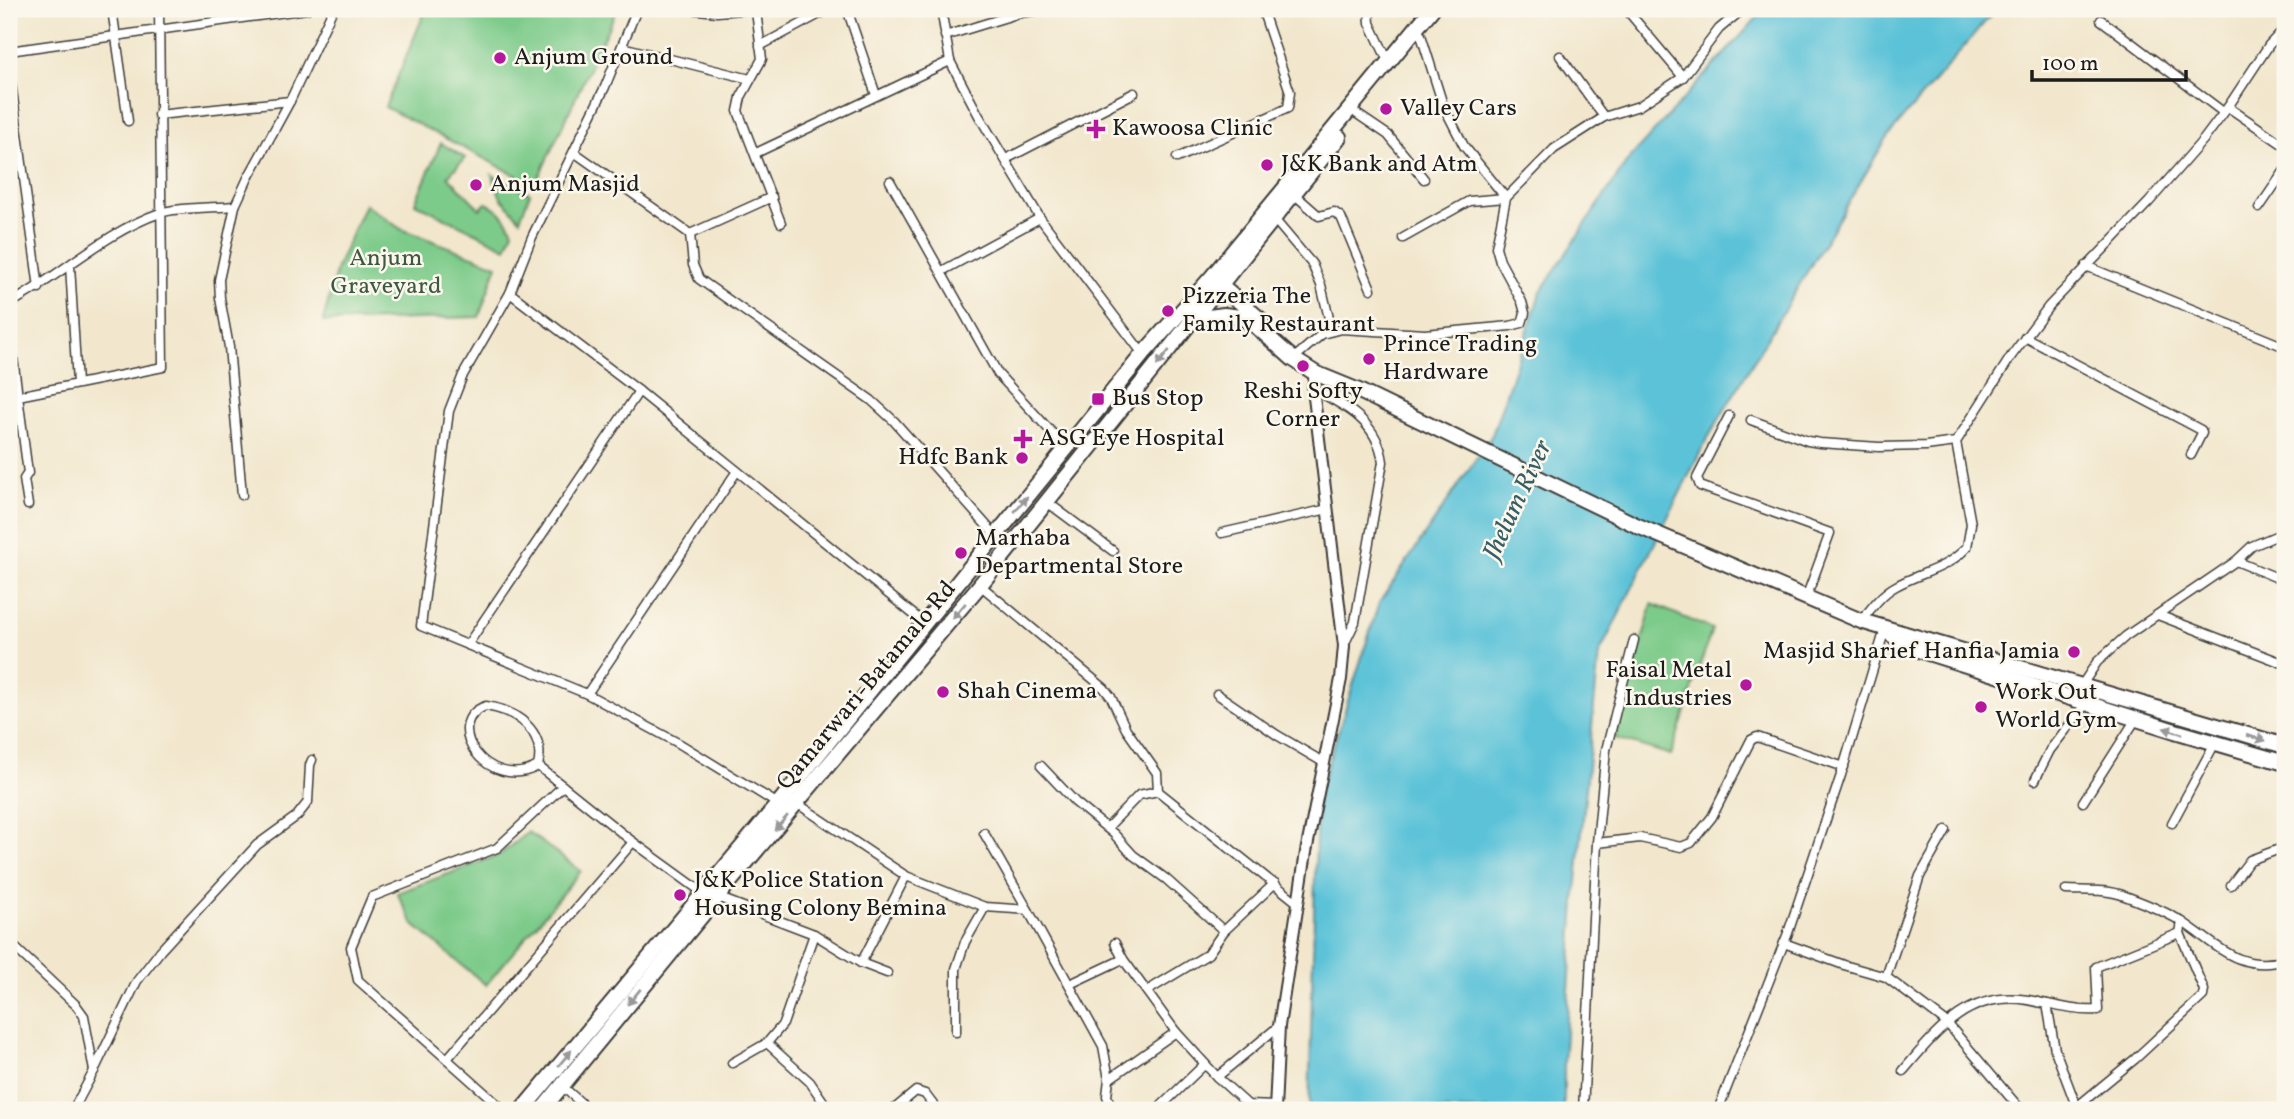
<svg xmlns="http://www.w3.org/2000/svg" width="2294" height="1119" viewBox="0 0 2294 1119" font-family="Vollkorn,serif">
	<style>
		.green { fill: #7dcb8a; stroke: #4c7453; stroke-width: 2 }
		.water { fill: #5bc2d8; stroke: #3c6f7a; stroke-width: 2 }
		.lines { fill: none; stroke-linecap: round; stroke-linejoin: round }
		.minor-casing { stroke: #3c3a37; stroke-width: 11 }
		.tertiary-casing { stroke: #3c3a37; stroke-width: 14 }
		.primary-casing { stroke: #3c3a37; stroke-width: 18 }
		.minor { stroke: #fff; stroke-width: 8 }
		.tertiary { stroke: #fff; stroke-width: 10 }
		.primary { stroke: #fff; stroke-width: 14 }
		.oneway { fill: #999 }
		.poi-dot { fill: #b5179e; stroke: #fbf7ec; stroke-width: 2.5 }
		.labels { text-anchor: middle; dominant-baseline: central; stroke-width: 5; stroke-linejoin: round; paint-order: stroke }
		.poi-label { font-size: 24px; fill: #1c1c1c; stroke: #fbf7ec; text-anchor: start }
		.park-label { font-size: 24px; fill: #3e5942; stroke: #fbf7ec }
		.street-label { font-size: 24px; fill: #1c1c1c; stroke: #fbf7ec }
		.water-label { font-size: 26px; font-style: italic; fill: #355e67; stroke: #fbf7ec }
	</style>
	<rect width="100%" height="100%" fill="#fbf7ec"/>
	<filter id="ink" filterUnits="userSpaceOnUse"><feTurbulence type="fractalNoise" baseFrequency=".0143" numOctaves="2"/><feDisplacementMap in="SourceGraphic" scale="14" xChannelSelector="R" yChannelSelector="G"/><feConvolveMatrix kernelMatrix="1 2 1 2 8 2 1 2 1" color-interpolation-filters="sRGB"/></filter>
	<filter id="wash" filterUnits="userSpaceOnUse"><feTurbulence type="fractalNoise" baseFrequency=".00686" numOctaves="4" result="noise"/><feDisplacementMap in="SourceGraphic" scale="28" xChannelSelector="R" yChannelSelector="G"/><feGaussianBlur stdDeviation="1.57" result="paint"/><feColorMatrix in="noise" values="0 0 0 0 0 0 0 0 0 0 0 0 0 0 0 0 0 1.4 0 .05"/><feComposite in="paint" operator="in"/></filter>
	<g filter="url(#wash)">
		<rect width="100%" height="100%" fill="#f2e7cd"/>
		<g class="green">
			<path d="M426,9H617L535,185L385,107Z"/>
			<path d="M441,143L465,158L448,176L480,209L486,203C499,208 507,218 513,231L506,248L415,203Z"/>
			<path d="M492,175L530,193L520,219L501,198Z"/>
			<path d="M365,204L401,229L497,265L479,317L323,322L337,267Z"/>
			<path d="M1652,604L1712,629L1671,755L1615,738Z"/>
			<path d="M528,832L581,871L486,985L414,925L397,893L499,855Z"/>
		</g>
		<path class="water" d="M1765,9H1996L1888,136L1705,443L1599,654L1575,902L1564,1063V1110H1309L1317,798L1379,603L1492,435L1541,291L1628,160Z"/>
	</g>
	<g filter="url(#ink)">
		<g class="lines">
			<g class="minor-casing">
				<g id="minor">
					<path d="M112,9L128,121"/>
					<path d="M637,9L605,87L532,237L510,293L639,391L924,623"/>
					<path d="M689,9L717,12L754,9L756,11L762,59L741,97L738,111L781,223"/>
					<path d="M847,9L876,95"/>
					<path d="M941,9L950,61L979,116L1040,218L1143,354"/>
					<path d="M1369,9L1370,23L1388,61"/>
					<path d="M1626,9L1683,77"/>
					<path d="M1020,13L1050,9"/>
					<path d="M2101,20L2223,112"/>
					<path d="M1421,35L1443,105L1464,146L1506,198"/>
					<path d="M945,36L1020,13V9"/>
					<path d="M760,46L829,9"/>
					<path d="M622,47L750,79"/>
					<path d="M9,51L307,9"/>
					<path d="M1560,56L1604,117"/>
					<path d="M9,68L39,288"/>
					<path d="M2228,107L2285,146"/>
					<path d="M1357,114L1388,135L1424,179"/>
					<path d="M158,115L290,101"/>
					<path d="M574,152L690,234L693,265L699,279L871,400L894,421L995,535"/>
					<path d="M756,153L950,61"/>
					<path d="M1177,158L1288,108L1290,92L1262,9"/>
					<path d="M1006,159L1134,93"/>
					<path d="M890,181L998,374L1067,449"/>
					<path d="M1294,194L1319,216L1334,212L1341,217L1371,289"/>
					<path d="M235,206L219,280L220,298L229,347L242,495"/>
					<path d="M2259,208L2285,170"/>
					<path d="M1274,219L1312,264L1321,285L1332,331"/>
					<path d="M690,234L772,197"/>
					<path d="M1403,238L1469,201L1506,198"/>
					<path d="M70,265L77,384"/>
					<path d="M2086,266L2285,347"/>
					<path d="M942,271L1040,218"/>
					<path d="M510,293L463,375L449,411L421,626L587,694L680,744L778,804"/>
					<path d="M9,304C60,276 105,232 160,213C178,207 215,208 235,206L248,178L290,101L333,9"/>
					<path d="M9,327L28,473L24,479L28,505"/>
					<path d="M2025,337L2201,430L2202,433L2191,455"/>
					<path d="M1293,359L1322,334L1341,329L1425,334L1510,326L1522,323L1525,313L1522,302L1500,261L1496,247L1506,198L1554,149L1604,117L1639,106L1683,77L1719,29L1743,9"/>
					<path d="M1313,389C1346,406 1378,422 1383,462L1355,622L1344,645"/>
					<path d="M18,396L163,367L159,9"/>
					<path d="M1729,416L1697,478L1700,486L1830,533L1806,598"/>
					<path d="M1751,420L1808,441L1820,443L1879,447L1926,446L1956,442L2012,355L2049,306L2149,202L2204,139L2228,107L2269,45L2285,28"/>
					<path d="M1047,502L1113,551"/>
					<path d="M1222,533L1328,509"/>
					<path d="M2283,533L2252,546L2236,561L2285,581"/>
					<path d="M980,585L1104,688L1111,697L1126,729L1157,773L1158,791L1298,903"/>
					<path d="M2158,615L2285,664"/>
					<path d="M1861,621C1871,609 1881,594 1896,586C1921,572 1946,570 1967,547L1971,524L1956,442"/>
					<path d="M468,644L639,391"/>
					<path d="M2082,685L2097,662L2126,636L2236,561"/>
					<path d="M587,694L737,471"/>
					<path d="M1217,694L1277,735L1323,762"/>
					<path d="M486,706C518,711 546,732 538,766C488,794 439,722 486,706Z"/>
					<path d="M538,766L633,842L702,892"/>
					<path d="M1041,766L1075,802L1114,834L1133,855L1166,879L1224,931"/>
					<path d="M2035,780L2050,750L2086,704"/>
					<path d="M2083,802L2136,719"/>
					<path d="M798,804L906,876L985,907L1028,910L1103,1046L1109,1079L1107,1096L1112,1110"/>
					<path d="M2172,823L2215,743"/>
					<path d="M1107,828L1139,795L1158,791"/>
					<path d="M984,833L1028,910"/>
					<path d="M1597,843L1640,838L1681,847L1691,843L1712,817L1751,740L1757,737L1844,767"/>
					<path d="M2231,885L2250,860L2285,847"/>
					<path d="M2066,890C2086,891 2107,889 2125,896C2144,903 2167,912 2184,923C2218,946 2241,973 2285,960"/>
					<path d="M717,897L814,934L861,963L887,973"/>
					<path d="M9,942L76,1005L84,1016L94,1071L73,1110"/>
					<path d="M1115,943L1123,959L1176,1032L1217,1077L1248,1105L1275,1106"/>
					<path d="M1784,943L1844,965L1886,977L1947,1023L2021,1110"/>
					<path d="M861,963L906,876"/>
					<path d="M1886,977L1920,876L1946,830"/>
					<path d="M1070,984L1123,959"/>
					<path d="M1147,991L1208,954L1224,931L1275,883"/>
					<path d="M2047,1004L2055,1050L2077,1108"/>
					<path d="M956,1032V969L965,942L985,907"/>
					<path d="M767,1043L810,1082L829,1110"/>
					<path d="M447,1059L633,842"/>
					<path d="M732,1063L767,1043L783,1024L814,934"/>
					<path d="M94,1071L137,981L161,950L257,845L297,816L308,802L310,765L312,760"/>
					<path d="M1903,1071C1937,1031 1969,990 2028,1000C2049,1004 2076,1012 2098,1010L2096,967L2180,933"/>
					<path d="M1217,1077L1279,1026"/>
					<path d="M1109,1079L1176,1032"/>
					<path d="M562,1086L589,1110"/>
					<path d="M504,1110L358,980L351,947L372,897L497,848L563,786"/>
					<path d="M893,1110L916,1091L925,1094L937,1110"/>
					<path d="M1157,1110L1205,1064"/>
					<path d="M1583,1110L1597,843L1606,750L1634,640"/>
					<path d="M1718,1110L1788,933L1841,775L1885,629"/>
					<path d="M2073,1110L2135,1059L2203,996L2204,990L2180,933L2182,922"/>
					<path d="M2280,1110L2285,1103"/>
				</g>
			</g>
			<g class="tertiary-casing">
				<path id="tertiary" d="M1275,1110L1279,1026L1306,852L1341,679L1344,646L1313,389L1315,373"/>
			</g>
			<g class="primary-casing">
				<g id="primary">
					<path d="M1215,281L1261,320"/>
					<path d="M1194,319L1224,315L1241,317L1256,326L1293,359L1315,373L1359,391L1638,526L1861,621L2285,746"/>
					<path d="M1888,632L1909,647L2175,731L2285,763"/>
					<path d="M522,1110L778,804L1143,354L1211,278L1432,9"/>
					<path d="M542,1110L717,897L980,585L1339,137"/>
				</g>
			</g>
			<use href="#minor" class="minor"/>
			<use href="#tertiary" class="tertiary"/>
			<use href="#primary" class="primary"/>
		</g>
		<defs><path id="oneway-solid" d="M-6-.8H1V-3.2L6.5 0L1 3.2V.8H-6Z" transform="scale(1.75)"/></defs>
		<g class="oneway">
			<use href="#oneway-solid" transform="translate(1163 358) rotate(129)"/>
			<use href="#oneway-solid" transform="translate(1021 504) rotate(-50)"/>
			<use href="#oneway-solid" transform="translate(959 611) rotate(130)"/>
			<use href="#oneway-solid" transform="translate(2173 731) rotate(-163)"/>
			<use href="#oneway-solid" transform="translate(2256 738) rotate(16)"/>
			<use href="#oneway-solid" transform="translate(781 823) rotate(131)"/>
			<use href="#oneway-solid" transform="translate(634 997) rotate(129)"/>
			<use href="#oneway-solid" transform="translate(565 1058) rotate(-50)"/>
		</g>
	</g>
	<g class="poi-dot">
		<circle cx="500" cy="58" r="7"/>
		<circle cx="1386" cy="109" r="7"/>
		<path d="M1092.5 118.5h7v7h7v7h-7v7h-7v-7h-7v-7h7z"/>
		<circle cx="1267" cy="165" r="7"/>
		<circle cx="476" cy="185" r="7"/>
		<circle cx="1168" cy="311" r="7"/>
		<circle cx="1369" cy="359" r="7"/>
		<circle cx="1303" cy="366" r="7"/>
		<rect x="1091" y="392" width="14" height="14" rx="3.5"/>
		<path d="M1019.5 428.5h7v7h7v7h-7v7h-7v-7h-7v-7h7z"/>
		<circle cx="1022" cy="458" r="7"/>
		<circle cx="961" cy="553" r="7"/>
		<circle cx="2074" cy="652" r="7"/>
		<circle cx="1746" cy="685" r="7"/>
		<circle cx="943" cy="692" r="7"/>
		<circle cx="1981" cy="707" r="7"/>
		<circle cx="680" cy="895" r="7"/>
	</g>
	<g class="labels">
		<g class="poi-label">
			<text x="514" y="58">Anjum Ground</text>
			<text x="1400" y="109">Valley Cars</text>
			<text x="1112" y="129">Kawoosa Clinic</text>
			<text x="1281" y="165">J&amp;K Bank and Atm</text>
			<text x="490" y="185">Anjum Masjid</text>
			<text x="1182" y="297">Pizzeria The<tspan x="1182" dy="28">Family Restaurant</tspan></text>
			<text x="1383" y="345">Prince Trading<tspan x="1383" dy="28">Hardware</tspan></text>
			<text x="1303" y="392" text-anchor="middle">Reshi Softy<tspan x="1303" dy="28">Corner</tspan></text>
			<text x="1112" y="399">Bus Stop</text>
			<text x="1039" y="439">ASG Eye Hospital</text>
			<text x="1008" y="458" text-anchor="end">Hdfc Bank</text>
			<text x="975" y="539">Marhaba<tspan x="975" dy="28">Departmental Store</tspan></text>
			<text x="2060" y="652" text-anchor="end">Masjid Sharief Hanfia Jamia</text>
			<text x="1732" y="671" text-anchor="end">Faisal Metal<tspan x="1732" dy="28">Industries</tspan></text>
			<text x="957" y="692">Shah Cinema</text>
			<text x="1995" y="693">Work Out<tspan x="1995" dy="28">World Gym</tspan></text>
			<text x="694" y="881">J&amp;K Police Station<tspan x="694" dy="28">Housing Colony Bemina</tspan></text>
		</g>
		<g class="park-label">
			<text x="386" y="259">Anjum<tspan x="386" dy="28">Graveyard</tspan></text>
		</g>
		<g class="street-label">
			<text transform="translate(867 686) rotate(-50)">Qamarwari-Batamalo Rd</text>
		</g>
		<g class="water-label">
			<text transform="translate(1518 500) rotate(-65)">Jhelum River</text>
		</g>
	</g>
	<rect width="2294" height="1119" fill="none" stroke="#fbf7ec" stroke-width="35"/>
	<path d="M2032 70v10h154v-10" fill="none" stroke="#1c1c1c" stroke-width="3.5"/>
	<text x="2042" y="70" font-size="21" fill="#1c1c1c" stroke="#fbf7ec" stroke-width="5" paint-order="stroke">100 m</text>
</svg>
